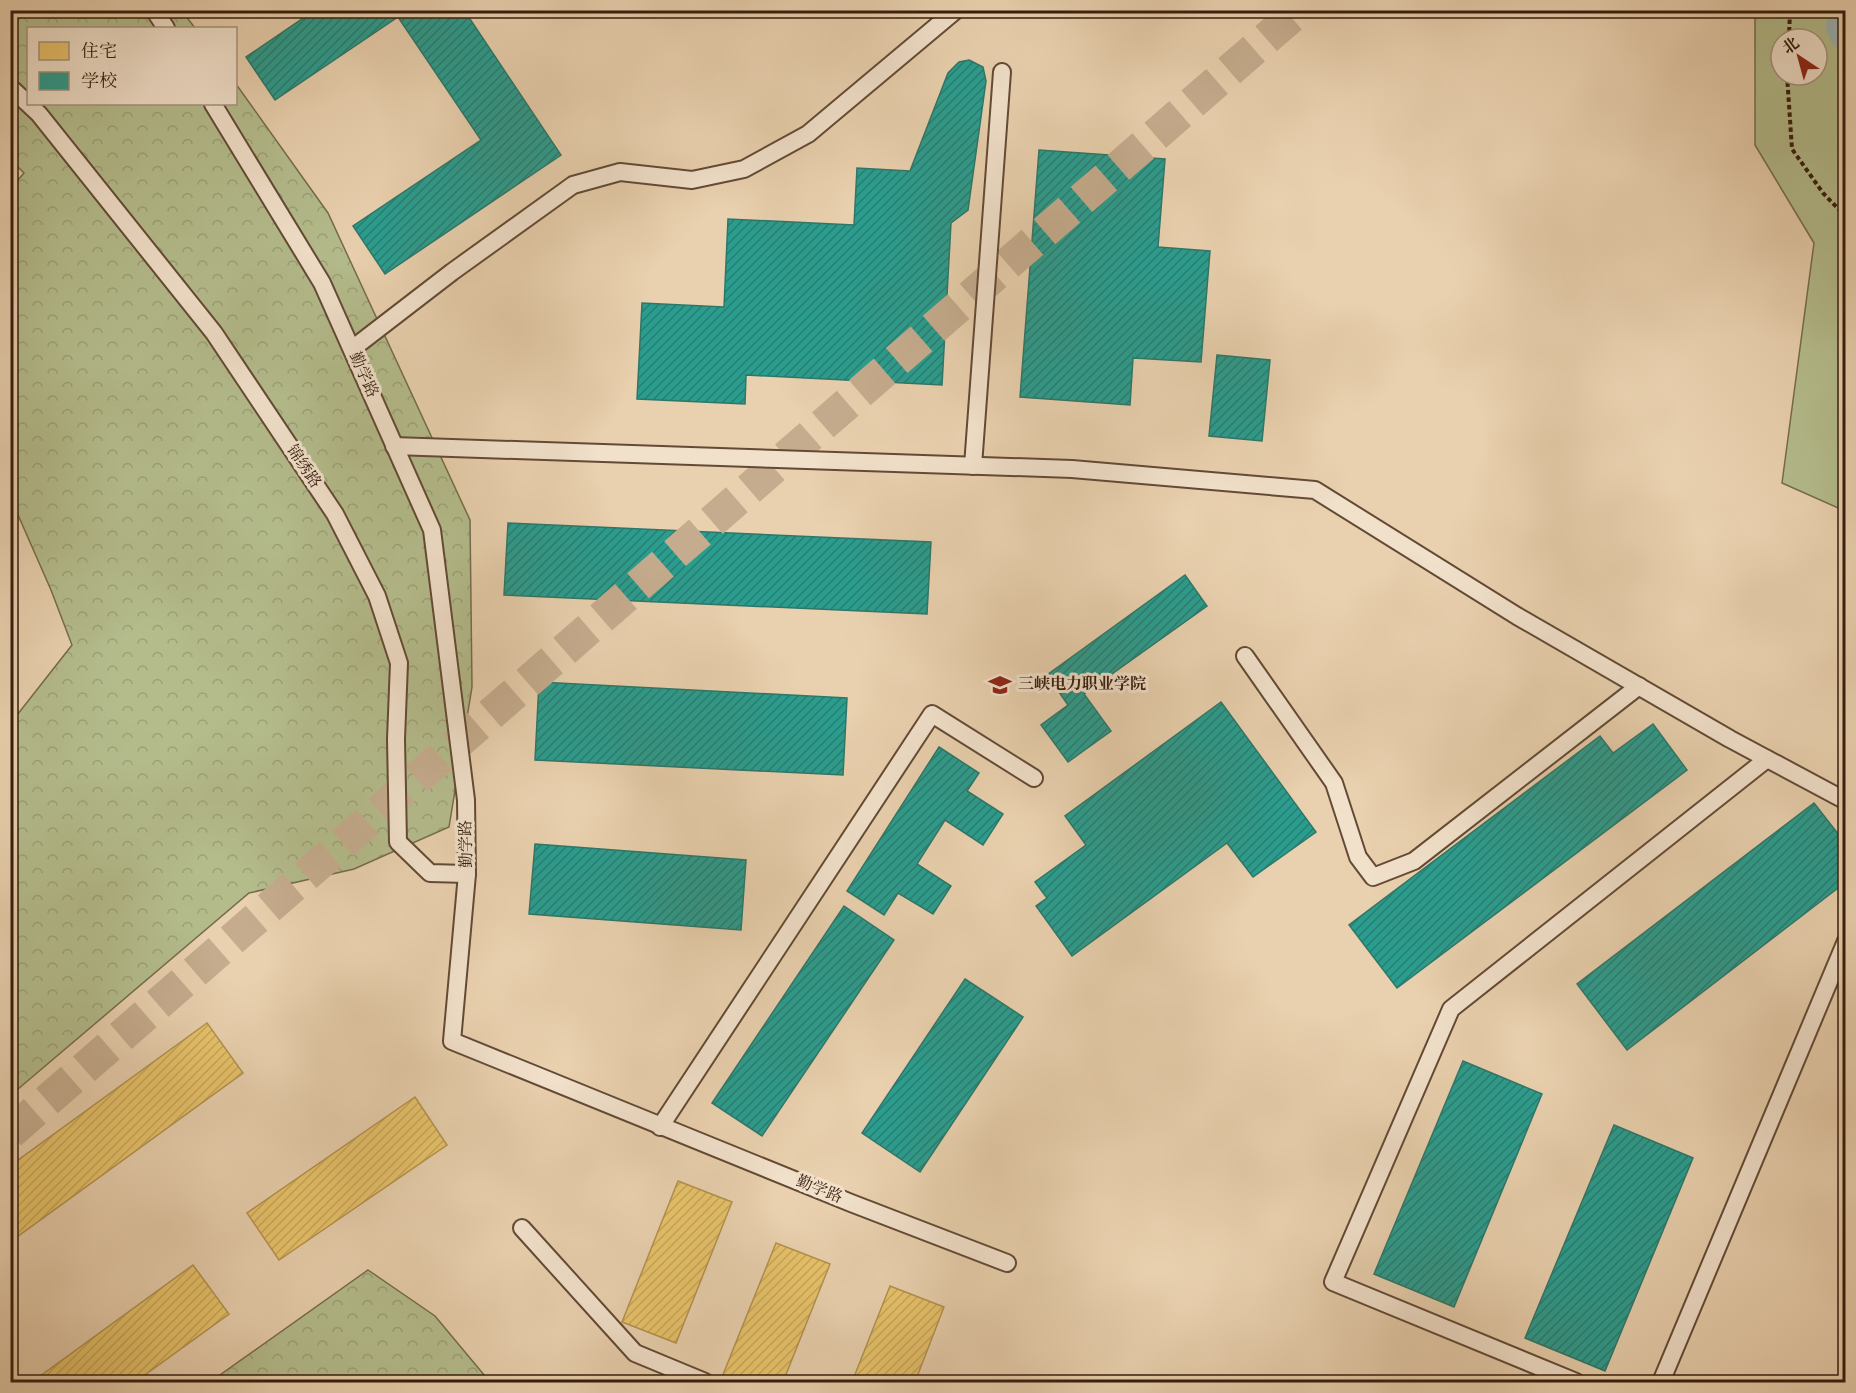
<svg xmlns="http://www.w3.org/2000/svg" width="1856" height="1393" viewBox="0 0 1856 1393" font-family="Vollkorn,'Noto Serif SC',serif">
	<style>
		.forest { fill: url(#forest-crowns); stroke: #756c4c; stroke-width: 1.5 }
		.green { fill: #b4bc8c; stroke: #756c4c; stroke-width: 1.5; fill-rule: evenodd }
		.homes { fill: url(#homes-hatch); stroke: #b3924e; stroke-width: 1.5 }
		.schools { fill: url(#schools-hatch); stroke: #2e7768; stroke-width: 1.5 }
		.lines { fill: none; stroke-linecap: round; stroke-linejoin: round }
		.canal { stroke: #9cb4b5; stroke-width: 34 }
		.primary-tunnel { stroke: #c5ac8e; stroke-width: 33; stroke-dasharray: 33 16; stroke-linecap: butt }
		.lane-casing { stroke: #634a35; stroke-width: 20 }
		.path { stroke: #361d0d; stroke-width: 4; stroke-dasharray: 4.5 3; stroke-linecap: butt }
		.lane { stroke: #f1e0ca; stroke-width: 16 }
		.labels { text-anchor: middle; dominant-baseline: central; stroke-width: 6; stroke-linejoin: round; paint-order: stroke }
		.street-label { font-size: 16px; fill: #361d0d; stroke: #f1e0ca }
		.poi-label { font-size: 16px; font-weight: bold; fill: #361d0d; stroke: #f1e0ca; text-anchor: start }
	</style>
	<defs>
		<pattern id="forest-crowns" width="20" height="18" patternUnits="userSpaceOnUse" patternTransform="scale(1.5)"><rect width="20" height="18" fill="#b4bc8c"/><path d="M2 6a3 3 0 1 1 6 0M12 15a3 3 0 1 1 6 0" fill="none" stroke="#9ba178"/></pattern>
		<pattern id="homes-hatch" width="6" height="6" patternUnits="userSpaceOnUse" patternTransform="scale(1.5)"><rect width="6" height="6" fill="#e9c46a"/><path d="M-1 1l2-2M0 6l6-6M5 7l2-2" fill="none" stroke="#c8a85b"/></pattern>
		<pattern id="schools-hatch" width="6" height="6" patternUnits="userSpaceOnUse" patternTransform="scale(1.5)"><rect width="6" height="6" fill="#2a9d8f"/><path d="M-1 1l2-2M0 6l6-6M5 7l2-2" fill="none" stroke="#257f73"/></pattern>
	</defs>
	<rect width="100%" height="100%" fill="#e9d0ae"/>
	<filter id="stains"><feTurbulence type="fractalNoise" baseFrequency=".00333" numOctaves="4"/><feColorMatrix values="0 0 0 0 .2 0 0 0 0 .09 0 0 0 0 .02 0 0 0 .5 -.17"/></filter>
	<radialGradient id="worn" r=".72"><stop offset=".6" stop-color="#630" stop-opacity="0"/><stop offset="1" stop-color="#630" stop-opacity=".3"/></radialGradient>
	<g class="forest">
		<path d="M11,11H182L195,28H28V104H236V84L328,213L470,520L472,687L449,827L354,869L249,893L11,1095L10,724L72,645L51,590L11,499L10,189L24,173L11,160Z"/>
		<path d="M368,1270L435,1316L490,1382H210Z"/>
	</g>
	<path class="green" d="M1755,11H1845V511L1782,483L1814,243L1755,145ZM1781,39H1817V75H1781Z"/>
	<g class="homes">
		<path d="M207,1023L243,1073L10,1242V1166Z"/>
		<path d="M415,1097L447,1145L279,1260L247,1213Z"/>
		<path d="M678,1181L732,1202L676,1343L622,1322Z"/>
		<path d="M776,1243L830,1264L783,1382H720Z"/>
		<path d="M193,1265L229,1314L135,1382H32Z"/>
		<path d="M890,1286L944,1307L915,1382H852Z"/>
	</g>
	<g class="schools">
		<path d="M315,10H464L561,155L385,274L353,226L481,140L398,17L275,100L246,57Z"/>
		<path d="M969,60L983,67L986,81L968,210L951,223L942,385L746,375L745,404L637,399L642,303L724,307L728,219L854,225L857,168L910,171L948,73L959,62Z"/>
		<path d="M1039,150L1165,159L1158,247L1210,251L1201,362L1133,358L1130,405L1020,397Z"/>
		<path d="M1217,355L1270,360L1262,441L1209,436Z"/>
		<path d="M508,523L931,542L927,614L504,595Z"/>
		<path d="M1185,575L1207,606L1084,694L1111,731L1068,762L1041,725L1068,705L1047,675Z"/>
		<path d="M539,682L847,698L843,775L535,760Z"/>
		<path d="M1221,702L1316,832L1253,877L1227,843L1072,956L1036,906L1047,898L1035,882L1086,845L1065,816Z"/>
		<path d="M1653,724L1687,770L1397,988L1349,925L1600,736L1613,753Z"/>
		<path d="M939,747L979,773L967,791L1003,814L983,845L945,820L917,864L951,886L933,914L898,893L884,915L847,891Z"/>
		<path d="M1814,803L1846,844V882L1627,1050L1577,984Z"/>
		<path d="M535,844L746,860L741,930L529,914Z"/>
		<path d="M844,906L894,940L762,1136L712,1103Z"/>
		<path d="M965,979L1023,1017L920,1172L862,1133Z"/>
		<path d="M1463,1061L1542,1094L1454,1307L1374,1274Z"/>
		<path d="M1614,1125L1693,1158L1605,1371L1525,1338Z"/>
	</g>
	<g class="lines">
		<path class="canal" d="M1846,11L1843,27L1846,33"/>
		<path class="primary-tunnel" d="M10,1133L1299,10"/>
		<g class="lane-casing">
			<g id="lane">
				<path d="M154,10L166,28"/>
				<path d="M10,87L39,114L214,333L335,514L377,596L399,663L396,739L398,842L430,873L467,874"/>
				<path d="M213,104L322,283L432,530L466,800L467,874L452,1041L851,1203L1007,1263"/>
				<path d="M352,349L452,272L573,185L620,172L692,180L744,169L808,134L956,10"/>
				<path d="M394,446L1072,469L1315,490L1517,616L1730,739L1846,801"/>
				<path d="M973,466L1002,72"/>
				<path d="M1245,656L1334,783L1358,857L1373,877L1414,861L1639,686"/>
				<path d="M660,1127L932,714L1034,778"/>
				<path d="M522,1228L635,1353L705,1382"/>
				<path d="M1576,1382L1333,1282L1451,1009L1767,759"/>
				<path d="M1661,1382L1846,941"/>
			</g>
		</g>
		<g class="path">
			<path d="M1789,39L1790,10"/>
			<path d="M1787,75L1792,149L1823,193L1846,217"/>
		</g>
		<use href="#lane" class="lane"/>
	</g>
	<defs>
		<g id="university-bare" transform="scale(1.8)"><path d="M0-5L7-2L0 1L-7-2ZM-4 1L0 2.5L4 1V4Q0 6-4 4Z" fill="#8f2418" stroke="#f1e0ca" stroke-width="2.5" paint-order="stroke"/></g>
	</defs>
	<g fill-rule="evenodd">
		<use href="#university-bare" x="1000" y="685"/>
	</g>
	<g class="labels">
		<g class="street-label">
			<text transform="translate(363 375) rotate(66)">勤学路</text>
			<text transform="translate(303 467) rotate(56)">锦绣路</text>
			<text transform="translate(467 844) rotate(-91)">勤学路</text>
			<text transform="translate(819 1190) rotate(22)">勤学路</text>
		</g>
		<g class="poi-label">
			<text x="1018" y="685">三峡电力职业学院</text>
		</g>
	</g>
	<rect width="1856" height="1393" fill="none" stroke="#e9d0ae" stroke-width="36"/>
	<rect x="12" y="12" width="1832" height="1369" fill="none" stroke="#361d0d" stroke-width="3"/>
	<rect x="18" y="18" width="1820" height="1357" fill="none" stroke="#361d0d" stroke-width="1.5"/>
	<rect x="27" y="27" width="210" height="78" fill="#f1e0ca" stroke="#a6927e" stroke-width="1.5"/>
	<rect x="39" y="42" width="30" height="18" fill="#e9c46a" stroke="#a6927e" stroke-width="1.5"/>
	<text x="81" y="57" font-size="18" fill="#361d0d">住宅</text>
	<rect x="39" y="72" width="30" height="18" fill="#2a9d8f" stroke="#a6927e" stroke-width="1.5"/>
	<text x="81" y="87" font-size="18" fill="#361d0d">学校</text>
	<g transform="translate(1799 57) rotate(324)"><circle r="28" fill="#f1e0ca" stroke="#a6927e" stroke-width="1.5"/>
	<path d="M0-4.5L10 22L0 15L-10 22Z" fill="#8f2418"/>
	<text y="-9" font-size="16" font-weight="bold" text-anchor="middle" fill="#361d0d">北</text>
	</g>
	<rect width="100%" height="100%" filter="url(#stains)"/>
	<rect width="100%" height="100%" fill="url(#worn)"/>
</svg>
